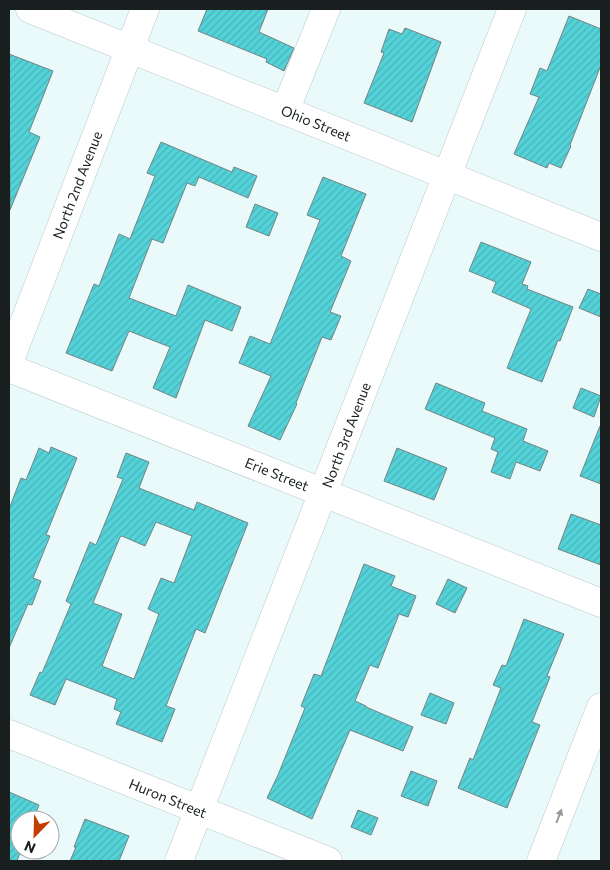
<svg xmlns="http://www.w3.org/2000/svg" width="610" height="870" viewBox="0 0 610 870" font-family="Commissioner,sans-serif">
	<style>
		.building { fill: url(#building-hatch); stroke: #748383; fill-rule: evenodd }
		.lines { fill: none; stroke-linecap: round; stroke-linejoin: round }
		.minor-casing { stroke: #b9c9ca; stroke-width: 29 }
		.minor { stroke: #fff; stroke-width: 28 }
		.oneway { fill: #989a9a }
		.labels { text-anchor: middle; dominant-baseline: central; stroke-width: 5; stroke-linejoin: round; paint-order: stroke }
		.street-label { font-size: 14px; fill: #191f1f; stroke: #fff }
	</style>
	<defs>
		<pattern id="building-hatch" width="6" height="6" patternUnits="userSpaceOnUse" patternTransform="scale(1.25)"><rect width="6" height="6" fill="#53d2d8"/><path d="M-1 1l2-2M0 6l6-6M5 7l2-2" fill="none" stroke="#48b4b9"/></pattern>
	</defs>
	<rect width="100%" height="100%" fill="#eafafb"/>
	<g class="building">
		<path d="M207,9H268L259,32L294,48L284,71L266,62L267,59L198,31Z"/>
		<path d="M569,16L601,29V65L570,145L571,146L561,168L549,163L547,168L514,154L539,97L530,94L540,68L547,71Z"/>
		<path d="M405,28L441,42L412,122L364,103L384,53L381,52L389,29L402,34Z"/>
		<path d="M9,54L53,71L29,132L40,137L10,210Z"/>
		<path d="M161,142L232,172L234,167L257,176L248,198L199,177L195,186L187,183L163,243L152,239L129,298L176,316L188,285L241,307L232,331L205,320L176,398L153,388L170,347L129,331L112,371L66,353L94,284L99,286L119,234L130,239L155,176L147,173Z"/>
		<path d="M323,177L366,194L341,256L351,261L330,312L341,316L331,340L322,337L296,403L297,404L280,440L248,426L271,376L239,363L250,336L270,344L320,220L307,215Z"/>
		<path d="M255,204L278,213L269,236L246,227Z"/>
		<path d="M481,242L531,262L522,284L528,286L527,289L573,307L560,341L558,340L542,382L507,368L531,309L492,292L496,282L469,271Z"/>
		<path d="M588,289L601,294V317L579,308Z"/>
		<path d="M436,383L485,403L482,411L527,429L523,441L548,451L540,471L516,462L510,479L491,472L498,452L491,449L495,438L425,409Z"/>
		<path d="M581,388L601,396L594,417L573,408Z"/>
		<path d="M600,426L601,427V484L580,476Z"/>
		<path d="M51,447L77,458L46,535L50,536L33,578L41,581L32,605L28,604L9,648V509L21,478L26,480L39,448L49,453Z"/>
		<path d="M397,448L447,468L434,500L384,481Z"/>
		<path d="M126,453L149,462L139,488L194,510L197,502L248,523L205,633L196,629L166,706L175,709L162,742L116,724L121,712L114,709L117,699L66,679L55,705L30,695L40,672L42,673L71,604L66,601L90,542L96,545L123,479L117,477ZM156,522L192,536L174,583L161,578L148,609L159,614L134,679L102,666L122,614L93,603L120,537L122,536L145,546Z"/>
		<path d="M571,514L601,525V565L558,549Z"/>
		<path d="M364,564L395,576L391,586L416,596L408,617L399,614L378,668L370,665L355,701L366,706V707L413,727L403,751L350,730L312,819L267,798L278,775L305,708L301,706L314,674L321,676Z"/>
		<path d="M448,579L467,588L455,613L436,604Z"/>
		<path d="M524,619L564,634L547,676L550,677L532,722L540,725L507,808L458,788L470,758L473,760L501,688L493,685L502,665L506,666Z"/>
		<path d="M430,693L454,703L446,724L421,715Z"/>
		<path d="M411,771L437,781L428,806L401,796Z"/>
		<path d="M9,792L39,805L33,820H20L21,850L17,861H9Z"/>
		<path d="M358,810L378,818L371,835L351,827Z"/>
		<path d="M85,819L129,836L119,861H70L76,847H74Z"/>
	</g>
	<g class="lines">
		<g class="minor-casing">
			<g id="minor">
				<path d="M30,9L601,237"/>
				<path d="M285,111L326,9"/>
				<path d="M9,362L145,9"/>
				<path d="M9,368L601,603"/>
				<path d="M9,734L328,861"/>
				<path d="M179,861L512,9"/>
				<path d="M541,861L601,707"/>
			</g>
		</g>
		<use href="#minor" class="minor"/>
	</g>
	<defs><path id="oneway-solid" d="M-6-.8H1V-3.2L6.5 0L1 3.2V.8H-6Z" transform="scale(1.25)"/></defs>
	<use class="oneway" href="#oneway-solid" transform="translate(559 816) rotate(-69)"/>
	<g class="labels">
		<g class="street-label">
			<text transform="translate(316 123) rotate(22)">Ohio Street</text>
			<text transform="translate(77 185) rotate(-69)">North 2nd Avenue</text>
			<text transform="translate(346 435) rotate(-69)">North 3rd Avenue</text>
			<text transform="translate(277 474) rotate(22)">Erie Street</text>
			<text transform="translate(168 798) rotate(22)">Huron Street</text>
		</g>
	</g>
	<rect width="610" height="870" fill="none" stroke="#191f1f" stroke-width="20"/>
	<g transform="translate(35 835) rotate(203)"><circle r="24" fill="#ffffff" stroke="#a3a5a5"/>
	<path d="M0-4L9 19L0 12L-9 19Z" fill="#c33c04"/>
	<text y="-8" font-size="14" font-weight="bold" text-anchor="middle" fill="#191f1f">N</text>
	</g>
</svg>
